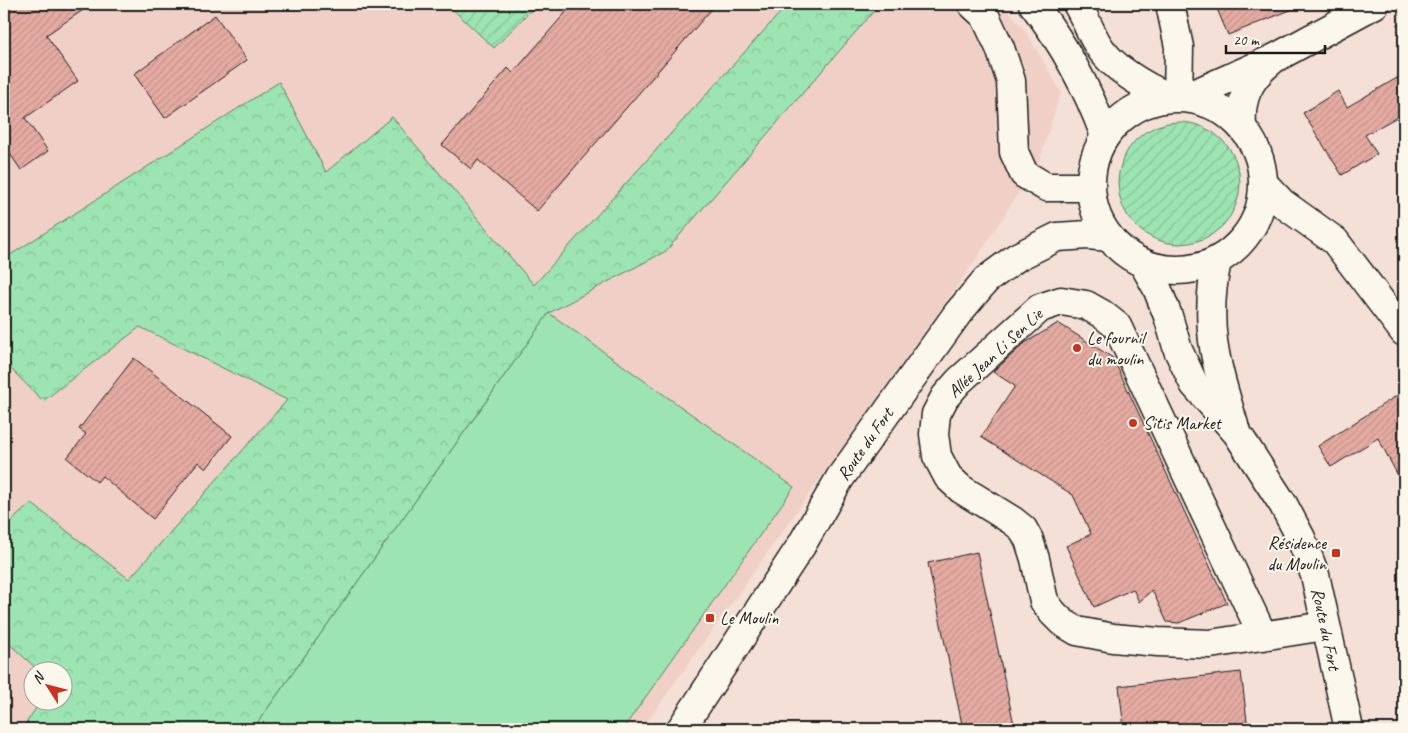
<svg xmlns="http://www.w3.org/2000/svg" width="1408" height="733" viewBox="0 0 1408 733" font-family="Caveat,sans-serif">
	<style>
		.built { fill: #f0d0c6; fill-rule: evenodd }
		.forest { fill: url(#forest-crowns); stroke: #5c8066 }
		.garden { fill: url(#garden-furrows); stroke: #5c8066 }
		.pitch { fill: #9ce4b1; stroke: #5c8066 }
		.building { fill: url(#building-hatch); stroke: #1c1c1c }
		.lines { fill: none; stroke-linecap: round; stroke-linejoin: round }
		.street-casing { stroke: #1c1c1c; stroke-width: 31 }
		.secondary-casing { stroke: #1c1c1c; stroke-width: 31 }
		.street { stroke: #fbf7ec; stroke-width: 28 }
		.secondary { stroke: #fbf7ec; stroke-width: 28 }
		.poi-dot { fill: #c8321e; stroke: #fbf7ec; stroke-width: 2 }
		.labels { text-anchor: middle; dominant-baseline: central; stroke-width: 4; stroke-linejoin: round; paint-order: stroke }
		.poi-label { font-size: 18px; fill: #1c1c1c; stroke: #fbf7ec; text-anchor: start }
		.street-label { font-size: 18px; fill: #1c1c1c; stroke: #fbf7ec }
	</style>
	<defs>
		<pattern id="forest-crowns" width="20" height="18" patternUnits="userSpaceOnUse" patternTransform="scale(1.25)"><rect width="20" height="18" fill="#9ce4b1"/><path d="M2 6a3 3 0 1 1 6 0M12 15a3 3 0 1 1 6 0" fill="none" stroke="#86c398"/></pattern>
		<pattern id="garden-furrows" width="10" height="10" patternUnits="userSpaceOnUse" patternTransform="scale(1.25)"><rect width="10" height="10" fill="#9ce4b1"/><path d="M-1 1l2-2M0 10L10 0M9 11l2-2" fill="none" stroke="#86c398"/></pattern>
		<pattern id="building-hatch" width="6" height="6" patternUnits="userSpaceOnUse" patternTransform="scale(1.25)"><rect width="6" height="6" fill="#e5aba2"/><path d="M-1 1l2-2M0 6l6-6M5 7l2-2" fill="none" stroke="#c4938b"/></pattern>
	</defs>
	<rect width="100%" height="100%" fill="#f4e0d6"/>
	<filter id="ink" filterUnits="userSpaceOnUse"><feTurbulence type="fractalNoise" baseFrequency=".02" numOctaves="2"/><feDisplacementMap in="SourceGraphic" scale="10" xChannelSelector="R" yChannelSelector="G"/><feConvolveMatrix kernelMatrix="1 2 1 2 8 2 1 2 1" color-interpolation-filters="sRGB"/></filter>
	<g filter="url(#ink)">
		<path class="built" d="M4,4H1003L1025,30L1061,92L1040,159L975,261L642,729H4ZM32,670H62V700H32Z"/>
		<path class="forest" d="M788,4H880L666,251L549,313L253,729H22L41,701L62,700V670H38L4,639V528L31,503L129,579L287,400L140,327L43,401L4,362V259L279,82L326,172L392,117L534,285Z"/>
		<g class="garden">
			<path d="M447,4H537L494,48Z"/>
			<circle cx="1179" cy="183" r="61"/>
		</g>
		<path class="pitch" d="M549,313L794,487L623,729H253Z"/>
		<g class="building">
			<path d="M4,4H92L46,35L78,81L25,118L48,151L21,170L4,145Z"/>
			<path d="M573,4H716L537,211L478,160L471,169L442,145L508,68L513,73Z"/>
			<path d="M1215,4H1303V5L1228,35Z"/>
			<path d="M215,15L247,60L165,118L134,74Z"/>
			<path d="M1404,74V113L1365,135L1377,154L1342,175L1303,113L1338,91L1347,107Z"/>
			<path d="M1058,323L1113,358L1227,603L1179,623L1167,622L1152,590L1139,602L1133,589L1094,607L1066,546L1091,534L1073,495L981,437L1015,386L993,372L1025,343Z"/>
			<path d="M134,358L232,436L206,469L198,462L153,519L102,476L97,482L67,458L86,434L79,429Z"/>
			<path d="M1404,391V487L1378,438L1331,467L1318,446Z"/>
			<path d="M977,552L1015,729H963L928,563Z"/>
			<path d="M1241,672L1248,729H1124L1119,686Z"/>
		</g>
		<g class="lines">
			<g class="street-casing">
				<g id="street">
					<path d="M972,4L985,16L1000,48L1011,81L1014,152L1024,174L1046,187H1090"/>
					<path d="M1170,4L1179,47L1178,97"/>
					<path d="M1187,97L1275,58L1375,4"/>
					<path d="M1242,126C1240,99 1248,80 1270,62"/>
					<path d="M1264,184L1282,203L1335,241L1404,332"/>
					<path d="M1263,636L1117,326L1102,314L1086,305L1061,301L1040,308L959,381L945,397L936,414L934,434L937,456L948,477L961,489L1013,521L1023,529L1029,540L1035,559L1044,601L1053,613L1062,622L1077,631L1113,638L1158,642L1210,644L1325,626"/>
					<path d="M681,729L801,546L840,478L958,313L986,280L1017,257L1057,237L1088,235L1109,237"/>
				</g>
			</g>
			<g class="secondary-casing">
				<g id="secondary">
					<path d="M1033,4C1063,43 1088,89 1105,136"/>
					<path d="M1077,4C1085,17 1090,32 1098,45C1112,68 1145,87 1169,97"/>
					<circle cx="1177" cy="184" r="86"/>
					<path d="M1217,261C1203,325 1216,364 1234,425"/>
					<path d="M1143,263L1157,288L1168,316L1178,350L1194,384L1237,433L1283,504L1301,538L1315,575L1349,729"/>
				</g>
			</g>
			<use href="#street" class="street"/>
			<use href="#secondary" class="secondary"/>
		</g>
	</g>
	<g class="poi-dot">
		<circle cx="1077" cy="348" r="5"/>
		<circle cx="1133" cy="423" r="5"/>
		<rect x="1331" y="548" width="10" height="10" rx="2.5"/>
		<rect x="705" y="613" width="10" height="10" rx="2.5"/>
	</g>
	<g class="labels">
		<g class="poi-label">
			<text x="1087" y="338">Le fournil<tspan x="1087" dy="21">du moulin</tspan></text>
			<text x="1143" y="423">Sitis Market</text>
			<text x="1326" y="543" text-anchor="end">Résidence<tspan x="1326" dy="21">du Moulin</tspan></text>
			<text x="720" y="618">Le Moulin</text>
		</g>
		<g class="street-label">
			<text transform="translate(995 353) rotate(-43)">Allée Jean Li Sen Lie</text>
			<text transform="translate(865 444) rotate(-55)">Route du Fort</text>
			<text transform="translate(1326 629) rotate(78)">Route du Fort</text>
		</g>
	</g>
	<rect width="1408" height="733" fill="none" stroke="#fbf7ec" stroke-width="20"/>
	<rect x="10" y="10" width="1388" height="713" fill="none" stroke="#1c1c1c" stroke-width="2" filter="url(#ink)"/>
	<g transform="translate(48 686) rotate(306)"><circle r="24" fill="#fbf7ec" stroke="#a29f99"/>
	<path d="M0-4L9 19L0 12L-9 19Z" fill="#c8321e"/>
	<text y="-8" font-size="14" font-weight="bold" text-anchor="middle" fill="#1c1c1c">N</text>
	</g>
	<path d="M1226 45v8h99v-8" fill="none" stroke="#1c1c1c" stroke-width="2.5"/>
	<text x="1233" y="45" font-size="15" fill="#1c1c1c" stroke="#fbf7ec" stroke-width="4" paint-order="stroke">20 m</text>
</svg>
